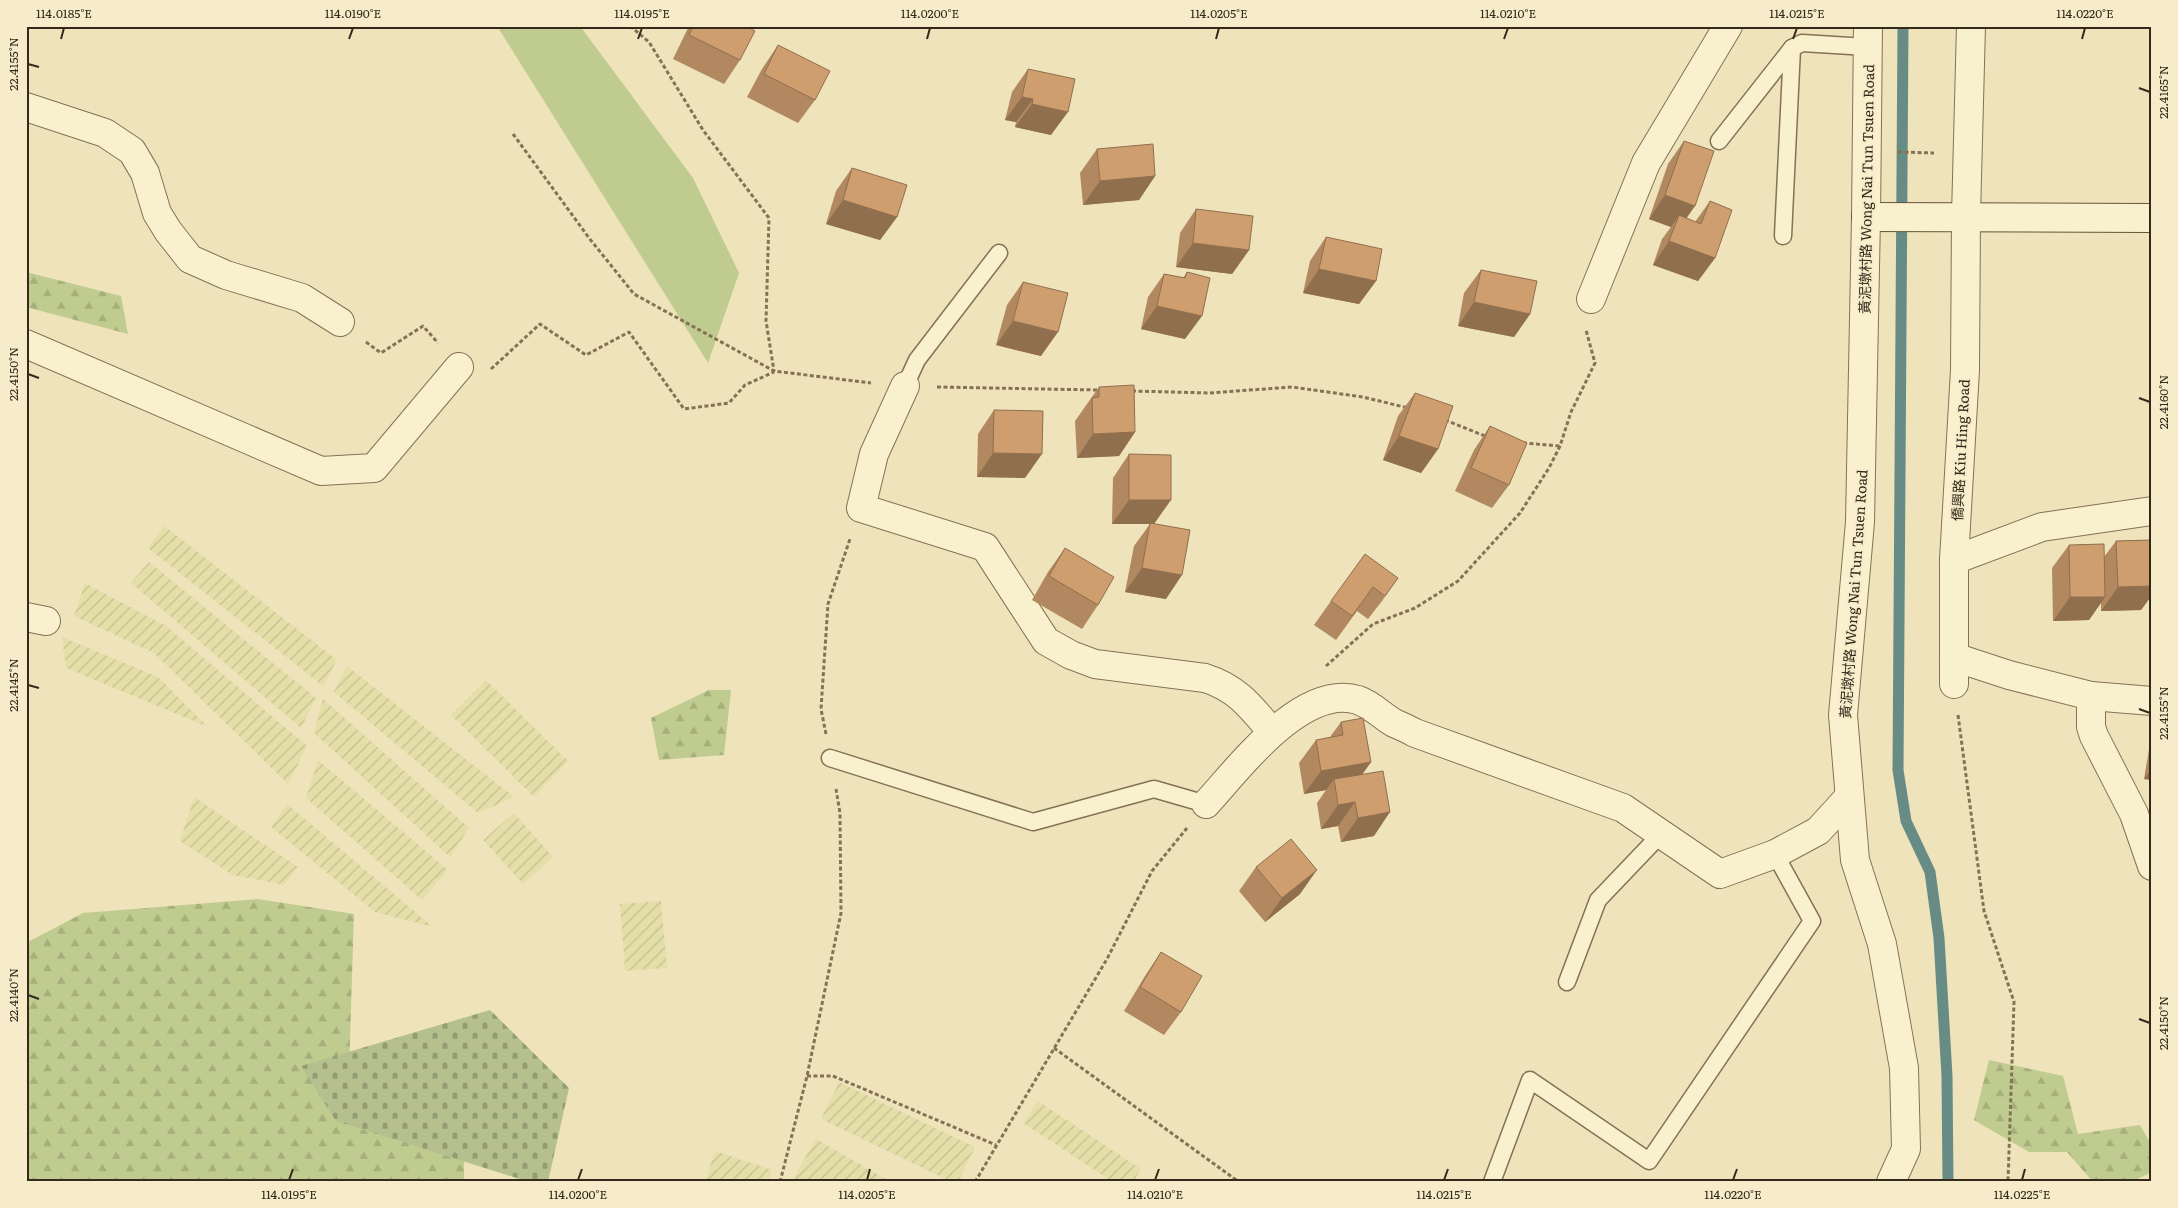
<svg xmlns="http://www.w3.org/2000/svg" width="2178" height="1208" viewBox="0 0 2178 1208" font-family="Literata,'Noto Sans TC',serif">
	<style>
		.farmland { fill: url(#farmland-furrows) }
		.green { fill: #c0cc8f }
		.forest { fill: url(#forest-firs) }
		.cemetery { fill: url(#cemetery-stones) }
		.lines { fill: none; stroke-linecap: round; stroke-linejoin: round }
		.stream { stroke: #678c86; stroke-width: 11 }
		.lane-casing { stroke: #857255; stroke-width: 19 }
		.street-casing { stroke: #857255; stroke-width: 30 }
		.secondary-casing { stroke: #675338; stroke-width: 30 }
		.path { stroke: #857255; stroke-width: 3; stroke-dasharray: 4 2.5; stroke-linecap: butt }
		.lane { stroke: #f9f0ce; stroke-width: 16 }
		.street { stroke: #f9f0ce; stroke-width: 28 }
		.secondary { stroke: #f9f0ce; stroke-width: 28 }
		.wall { fill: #b1885f }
		.shaded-wall { fill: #906f4e }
		.building { fill: #ce9e6f; stroke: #906f4e }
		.ticks { fill: none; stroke: #34291a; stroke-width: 2 }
		.labels { text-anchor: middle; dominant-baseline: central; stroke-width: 4; stroke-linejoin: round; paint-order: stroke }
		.street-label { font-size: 14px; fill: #34291a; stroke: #f6ecca }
		.neatline { fill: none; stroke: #34291a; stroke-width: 2 }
		.ticks-label { font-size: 12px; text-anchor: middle; fill: #34291a }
	</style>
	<defs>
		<pattern id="farmland-furrows" width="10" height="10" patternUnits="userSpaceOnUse" patternTransform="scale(1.25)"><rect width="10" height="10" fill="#e4dfa8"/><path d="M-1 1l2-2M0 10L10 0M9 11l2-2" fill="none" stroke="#c4bf90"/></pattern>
		<pattern id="forest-firs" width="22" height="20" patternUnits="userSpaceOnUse" patternTransform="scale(1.25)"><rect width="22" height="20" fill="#c0cc8f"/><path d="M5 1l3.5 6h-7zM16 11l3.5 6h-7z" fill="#a6af7b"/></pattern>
		<pattern id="cemetery-stones" width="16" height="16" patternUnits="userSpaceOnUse" patternTransform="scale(1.25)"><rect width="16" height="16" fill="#b6c08f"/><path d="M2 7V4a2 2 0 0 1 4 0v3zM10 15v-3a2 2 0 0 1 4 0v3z" fill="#959c74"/></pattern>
	</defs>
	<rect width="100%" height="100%" fill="#eee3bb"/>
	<g class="farmland">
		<path d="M164,526L337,660L323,686L148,548Z"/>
		<path d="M149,562L316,698L301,728L131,583Z"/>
		<path d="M85,583L166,626L307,746L288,784L154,653L74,616Z"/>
		<path d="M62,637L158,677L208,727L66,668Z"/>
		<path d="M347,666L514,797L478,813L334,692Z"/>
		<path d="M486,680L568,761L534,797L451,715Z"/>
		<path d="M323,699L469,828L450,857L314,733Z"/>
		<path d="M318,760L448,870L422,900L306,798Z"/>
		<path d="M194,797L298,867L284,885L233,875L180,841Z"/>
		<path d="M287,804L433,927L375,912L271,827Z"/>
		<path d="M514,813L553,857L523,884L483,840Z"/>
		<path d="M661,901L667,968L625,971L620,904Z"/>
		<path d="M839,1082L975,1147L958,1182H952L821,1119Z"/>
		<path d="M1038,1101L1141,1169L1133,1182H1113L1023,1123Z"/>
		<path d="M816,1139L891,1182H791Z"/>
		<path d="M715,1151L772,1170L769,1182H705Z"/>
	</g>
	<path class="green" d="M497,26H580L693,178L739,273L708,363Z"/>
	<g class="forest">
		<path d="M26,272L121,296L128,334L26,307Z"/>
		<path d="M709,690H731L724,755L659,760L651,718Z"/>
		<path d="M258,899L354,914L349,1072L464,1112V1182H26V943L83,913Z"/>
		<path d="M1989,1060L2063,1076L2078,1134L2140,1125L2152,1146V1172L2131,1182H2093L2067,1152H2029L1974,1120Z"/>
	</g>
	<path class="cemetery" d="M490,1010L569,1088L548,1182H529L336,1121L301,1066Z"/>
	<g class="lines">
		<path class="stream" d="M1903,26L1898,770L1906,821L1930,872L1939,938L1947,1076L1948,1182"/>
		<g class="lane-casing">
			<g id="lane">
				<path d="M1719,141L1792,48L1802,43L1867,47"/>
				<path d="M1783,236L1792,48"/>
				<path d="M905,386L917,360L999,253"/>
				<path d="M830,758L1033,822L1154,789L1206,804"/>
				<path d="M1567,982L1598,900L1661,834"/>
				<path d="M1492,1182L1530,1080L1649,1161L1812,921L1775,854"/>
			</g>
		</g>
		<g class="street-casing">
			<g id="street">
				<path d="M1868,26L1866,217L1860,522L1843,715L1855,860L1882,944L1904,1068L1906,1149L1891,1182"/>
				<path d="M26,107L105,133L132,151L145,173L157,213L168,231L190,259L226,275L302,298L340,322"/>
				<path d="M1591,299L1646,163L1728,26"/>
				<path d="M26,344L321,471L374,468L459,367"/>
				<path d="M905,386L874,454L861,508L985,547L1046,641L1071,655L1095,664L1205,678C1237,688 1251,707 1272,732"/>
				<path d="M1954,560L2042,527L2152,511"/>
				<path d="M26,617L46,621"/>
				<path d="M1954,657L2009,675L2091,696L2152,701"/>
				<path d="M1954,684V560L1965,370L1966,216L1971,26"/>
				<path d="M2091,696V727L2094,736L2134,814L2152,866"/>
				<path d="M1206,804C1239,768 1302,683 1358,700C1372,705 1382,716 1394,723C1401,726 1408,729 1415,733L1623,808L1720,874L1775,854L1818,831L1849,797"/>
			</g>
		</g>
		<g class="secondary-casing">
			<path id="secondary" d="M1866,217L2152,218"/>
		</g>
		<g class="path">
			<path d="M630,26L649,42L703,130L769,218L766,321L774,371"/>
			<path d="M513,134L589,238L634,294L774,371L871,383"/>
			<path d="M1898,152L1934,153"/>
			<path d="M366,342L381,353L423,326L438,343"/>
			<path d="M491,369L540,324L586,355L629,332L684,409L729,403L745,385L774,372"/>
			<path d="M937,387L1098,390"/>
			<path d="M1132,391L1209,393L1292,387L1363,397L1408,408"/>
			<path d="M1445,420L1485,436"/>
			<path d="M1523,443L1560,446"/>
			<path d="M1326,666L1373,624L1415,608L1458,581L1520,513L1549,468L1560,446L1571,412L1595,363L1586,330"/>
			<path d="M1958,715L1984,911L2014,1002L2008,1182"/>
			<path d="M826,734L821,709L828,604L850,539"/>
			<path d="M1054,1048L1239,1182"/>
			<path d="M807,1076H833L996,1145"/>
			<path d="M780,1182L807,1076L841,913L840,813L836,789"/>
			<path d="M975,1182L1107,959L1152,871L1187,828"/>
		</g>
		<use href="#lane" class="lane"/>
		<use href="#street" class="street"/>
		<use href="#secondary" class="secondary"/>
	</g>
	<g class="wall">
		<path d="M689,26H746L740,60L724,84L673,59Z"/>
		<path d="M778,45L815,100L798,123L747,97L762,69Z"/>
		<path d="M1028,69L1051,135L1015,127L1016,122L1005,120L1012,92Z"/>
		<path d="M1684,141L1687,218L1695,222L1710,201L1715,258L1698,281L1653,265L1662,239L1671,227L1649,219L1668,164Z"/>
		<path d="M1097,149L1155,176L1139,200L1083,205L1080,173Z"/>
		<path d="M852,168L897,217L880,240L826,224L836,191Z"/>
		<path d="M1196,209L1249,250L1232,274L1176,267L1180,233Z"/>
		<path d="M1326,237L1376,281L1359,304L1303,293L1310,261Z"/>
		<path d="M1481,270L1530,314L1514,337L1458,326L1464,293Z"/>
		<path d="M1187,272L1185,339L1141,329L1148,297L1164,274L1183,278Z"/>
		<path d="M1023,282L1041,356L996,345L1007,305Z"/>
		<path d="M1099,387L1135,432L1119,456L1077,458L1075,421Z"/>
		<path d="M1415,393L1438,449L1421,473L1383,460L1398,416Z"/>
		<path d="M994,410L1025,478L977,477L978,434Z"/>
		<path d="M1490,426L1509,485L1492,508L1455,491L1474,450Z"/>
		<path d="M1129,454L1154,524L1166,599L1125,592L1134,546L1150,524H1112L1113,478Z"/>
		<path d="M2152,540V595L2141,610L2101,611V603L2089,620L2053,621L2052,568L2069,545L2104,557L2116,541Z"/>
		<path d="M1065,548L1098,605L1082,629L1032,600L1048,572Z"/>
		<path d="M1398,578L1368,619L1357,611L1336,640L1314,625L1331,601Z"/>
		<path d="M1341,722L1371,762L1362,775L1374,836L1341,842L1338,826L1321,829L1317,803L1326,790L1304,794L1299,763L1316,740L1330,737Z"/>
		<path d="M2152,732V780L2144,779Z"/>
		<path d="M1256,867L1300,894L1265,922L1239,891Z"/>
		<path d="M1161,952L1181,1012L1164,1035L1124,1011L1145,976Z"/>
	</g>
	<g class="shaded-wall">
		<path d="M1022,97L1033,99L1016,122L1005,120Z"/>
		<path d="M1032,104L1068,112L1051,135L1015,127Z"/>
		<path d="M1155,176L1139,200L1083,205L1100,181Z"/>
		<path d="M1665,195L1695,206L1679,229V215L1671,227L1649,219Z"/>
		<path d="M843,200L897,217L880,240L826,224Z"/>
		<path d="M1669,241L1715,258L1698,281L1653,265Z"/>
		<path d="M1193,243L1249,250L1232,274L1176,267Z"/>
		<path d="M1319,269L1376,281L1359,304L1303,293Z"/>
		<path d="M1474,302L1530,314L1514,337L1458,326Z"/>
		<path d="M1157,306L1202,316L1185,339L1141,329Z"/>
		<path d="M1013,321L1058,332L1041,356L996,345Z"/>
		<path d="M1135,432L1119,456L1077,458L1093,434Z"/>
		<path d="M1399,436L1438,449L1421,473L1383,460Z"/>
		<path d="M993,453L1042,454L1025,478L977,477Z"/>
		<path d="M1129,500H1171L1154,524H1112Z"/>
		<path d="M1142,568L1182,575L1166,599L1125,592Z"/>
		<path d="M1398,578L1382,601L1368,619L1385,596Z"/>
		<path d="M2152,586V595L2141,610L2101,611L2118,587Z"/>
		<path d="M2070,597H2105L2089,620L2053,621Z"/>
		<path d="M1371,762L1354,785L1334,779L1326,790L1304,794L1321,771Z"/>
		<path d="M2152,768V780L2144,779Z"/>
		<path d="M1355,802L1338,826L1321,829L1338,805Z"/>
		<path d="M1390,812L1374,836L1341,842L1358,818Z"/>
		<path d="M1317,870L1300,894L1265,922L1282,898Z"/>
	</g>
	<g class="building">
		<path d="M693,26H746L755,31L740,60L689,35Z"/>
		<path d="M778,45L830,71L815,100L764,74Z"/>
		<path d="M1028,69L1075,79L1068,112L1032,104L1033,99L1022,97Z"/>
		<path d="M1684,141L1714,151L1695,206L1665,195Z"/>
		<path d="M1153,144L1155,176L1100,181L1097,149Z"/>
		<path d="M852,168L907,185L897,217L843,200Z"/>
		<path d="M1710,201L1732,210L1715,258L1669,241L1679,215L1701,224Z"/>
		<path d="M1196,209L1253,216L1249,250L1193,243Z"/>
		<path d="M1326,237L1382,249L1376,281L1319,269Z"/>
		<path d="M1481,270L1537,281L1530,314L1474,302Z"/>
		<path d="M1187,272L1210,278L1202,316L1157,306L1164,274L1185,278Z"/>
		<path d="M1023,282L1068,293L1058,332L1013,321Z"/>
		<path d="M1134,385L1135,432L1093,434L1092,398L1099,397V387Z"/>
		<path d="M1415,393L1453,406L1438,449L1399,436Z"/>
		<path d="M994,410L1043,411L1042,454L993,453Z"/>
		<path d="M1490,426L1527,443L1509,485L1471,468Z"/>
		<path d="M1129,454L1171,455V500H1129Z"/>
		<path d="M1150,523L1190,530L1182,575L1142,568Z"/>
		<path d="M2152,540V586L2118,587L2116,541Z"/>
		<path d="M2104,544L2105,597H2070L2069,545Z"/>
		<path d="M1065,548L1114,577L1098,605L1049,576Z"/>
		<path d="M1365,554L1398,578L1385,596L1373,587L1352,616L1331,601Z"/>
		<path d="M1363,718L1371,762L1321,771L1316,740L1343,735L1341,722Z"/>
		<path d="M1383,771L1390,812L1358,818L1355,802L1338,805L1334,779Z"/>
		<path d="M1291,839L1317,870L1282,898L1256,867Z"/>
		<path d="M1161,952L1202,976L1181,1012L1140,987Z"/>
	</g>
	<path class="ticks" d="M61,39L64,28M349,39L353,28M638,39L642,28M927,39L930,28M1216,39L1219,28M1504,39L1508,28M1793,39L1797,28M2082,39L2085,28M28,64L39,67M2139,88L2150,92M28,374L39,378M2139,398L2150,402M28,685L39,688M2139,709L2150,713M28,995L39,999M2139,1019L2150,1023M289,1180L293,1169M578,1180L582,1169M867,1180L870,1169M1155,1180L1159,1169M1444,1180L1448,1169M1733,1180L1737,1169M2022,1180L2025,1169"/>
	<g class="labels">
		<g class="street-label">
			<text transform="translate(1866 189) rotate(-89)">黃泥墩村路 Wong Nai Tun Tsuen Road</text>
			<text transform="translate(1960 450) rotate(-87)">僑興路 Kiu Hing Road</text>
			<text transform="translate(1853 594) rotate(-86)">黃泥墩村路 Wong Nai Tun Tsuen Road</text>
		</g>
	</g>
	<rect width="2178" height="1208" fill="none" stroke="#f6ecca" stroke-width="55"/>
	<rect x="28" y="28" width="2122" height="1152" class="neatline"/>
	<g class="ticks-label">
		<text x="64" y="18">114.0185°E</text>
		<text x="353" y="18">114.0190°E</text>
		<text x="642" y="18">114.0195°E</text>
		<text x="930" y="18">114.0200°E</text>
		<text x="1219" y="18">114.0205°E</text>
		<text x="1508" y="18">114.0210°E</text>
		<text x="1797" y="18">114.0215°E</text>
		<text x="2085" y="18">114.0220°E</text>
		<text transform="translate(14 64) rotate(-90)" y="4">22.4155°N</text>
		<text transform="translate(2164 92) rotate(-90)" y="4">22.4165°N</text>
		<text transform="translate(14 374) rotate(-90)" y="4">22.4150°N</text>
		<text transform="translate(2164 402) rotate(-90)" y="4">22.4160°N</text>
		<text transform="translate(14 685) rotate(-90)" y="4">22.4145°N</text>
		<text transform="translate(2164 713) rotate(-90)" y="4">22.4155°N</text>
		<text transform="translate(14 995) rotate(-90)" y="4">22.4140°N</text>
		<text transform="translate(2164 1023) rotate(-90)" y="4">22.4150°N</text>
		<text x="289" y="1199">114.0195°E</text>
		<text x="578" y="1199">114.0200°E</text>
		<text x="867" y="1199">114.0205°E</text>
		<text x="1155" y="1199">114.0210°E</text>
		<text x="1444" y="1199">114.0215°E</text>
		<text x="1733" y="1199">114.0220°E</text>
		<text x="2022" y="1199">114.0225°E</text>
	</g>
</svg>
